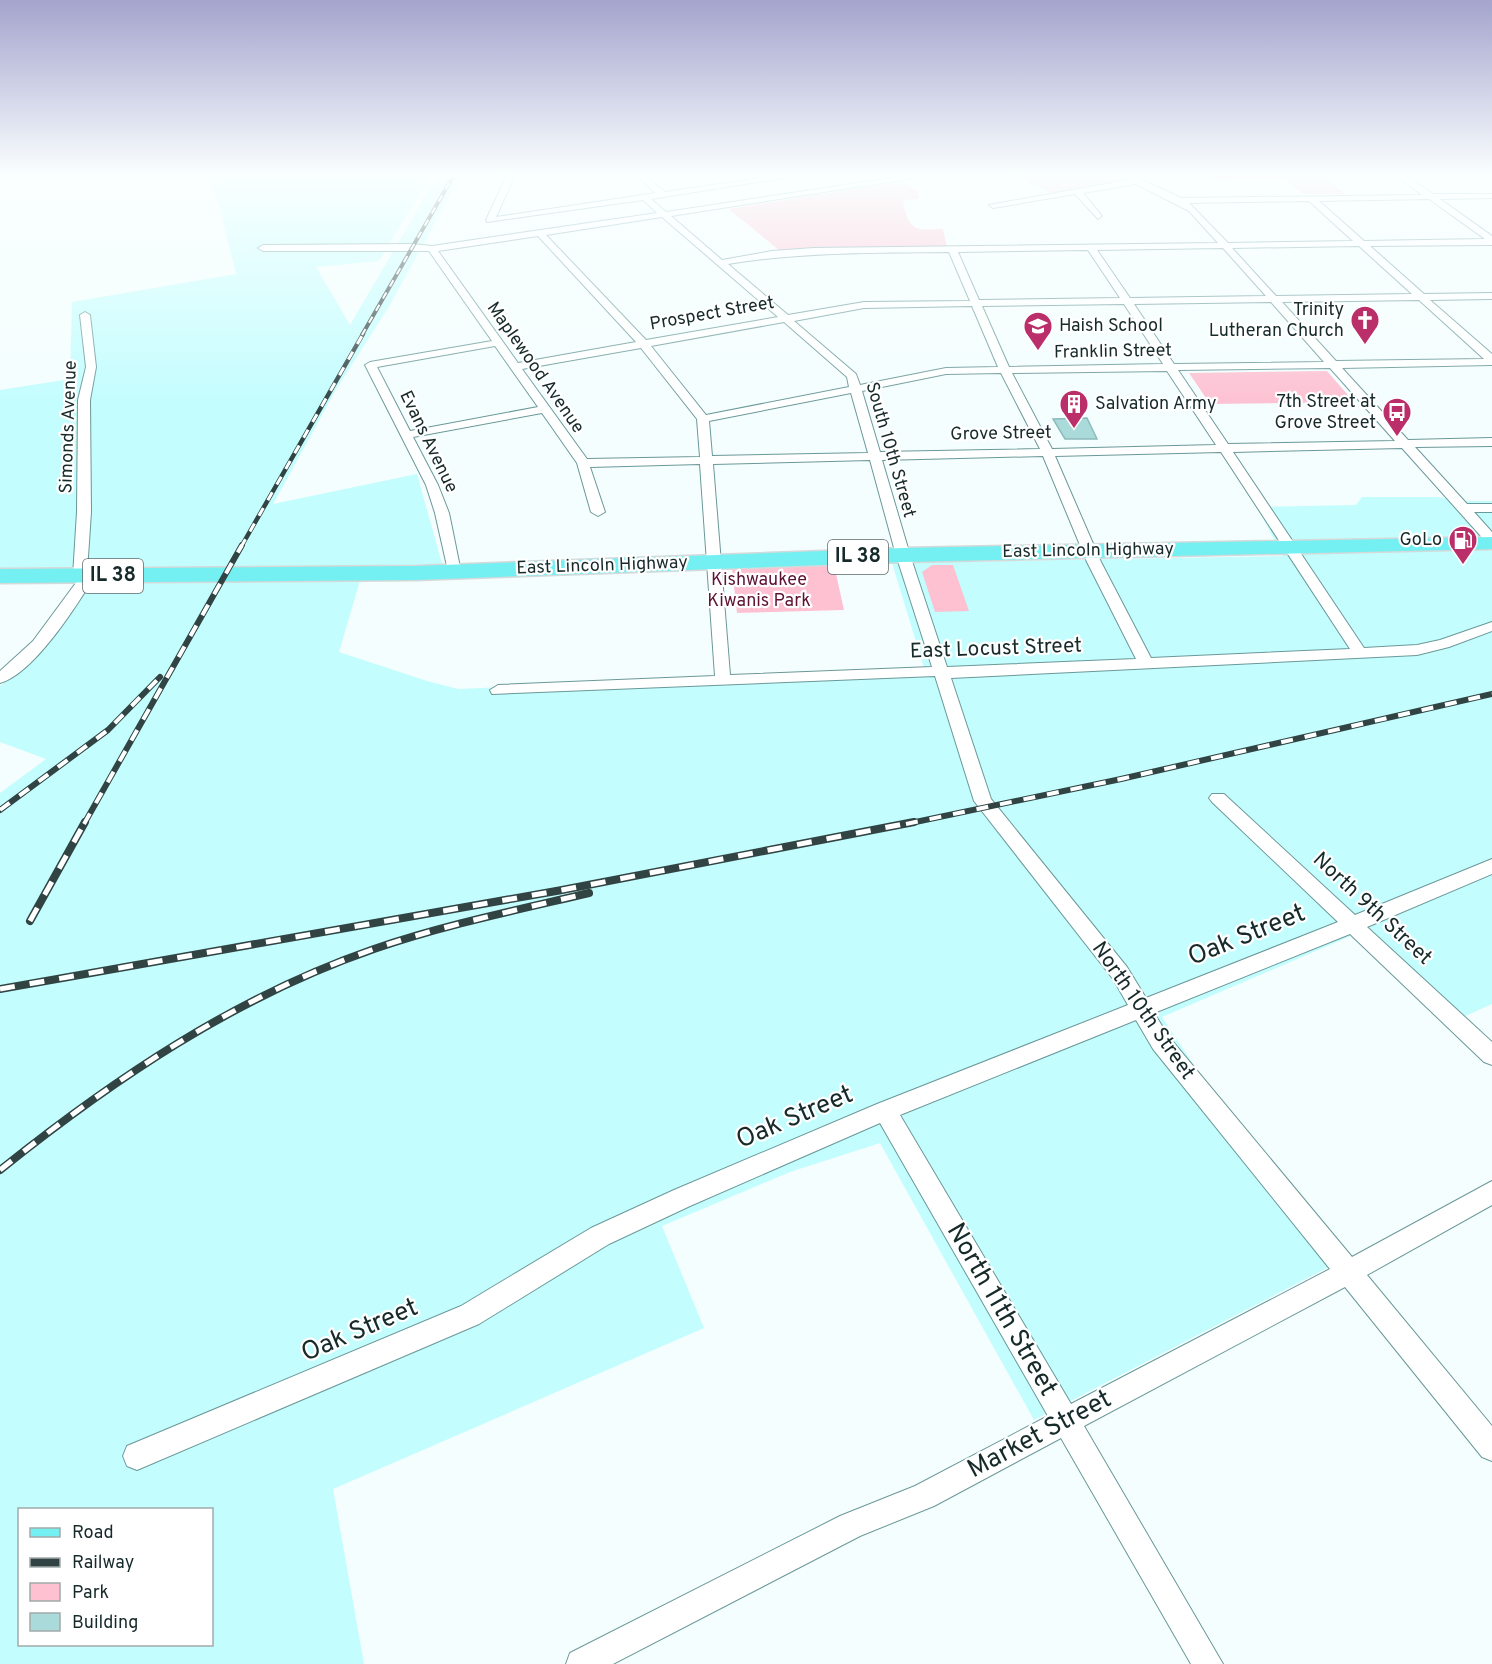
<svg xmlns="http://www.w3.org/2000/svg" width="1492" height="1664" viewBox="0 0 1492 1664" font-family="Overpass,sans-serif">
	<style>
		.built { fill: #c3fdfe; fill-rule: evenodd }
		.green { fill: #fdc1d2 }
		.building { fill: #abdada; stroke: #8dbbbc; stroke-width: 1.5 }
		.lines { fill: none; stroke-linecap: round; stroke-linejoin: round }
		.street-casing { stroke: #6b9899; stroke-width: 2 }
		.primary-casing { stroke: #d5d9d9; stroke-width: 3 }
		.street { fill: #fff; fill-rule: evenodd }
		.primary { fill: #74f0f2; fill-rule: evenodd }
		.rail-far3-casing { stroke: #314343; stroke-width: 4 }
		.rail-far2-casing { stroke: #314343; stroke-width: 4.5 }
		.rail-far1-casing { stroke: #314343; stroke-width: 6 }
		.rail-casing { stroke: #314343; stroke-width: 8 }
		.rail-far3 { stroke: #fff; stroke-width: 2; stroke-dasharray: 7; stroke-linecap: butt }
		.rail-far2 { stroke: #fff; stroke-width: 3; stroke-dasharray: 9; stroke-linecap: butt }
		.rail-far1 { stroke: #fff; stroke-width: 4; stroke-dasharray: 12; stroke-linecap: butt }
		.rail { stroke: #fff; stroke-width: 5; stroke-dasharray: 15; stroke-linecap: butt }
		.labels { text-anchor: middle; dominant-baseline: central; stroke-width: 4.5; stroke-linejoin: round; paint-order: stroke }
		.far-poi-label { font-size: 18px; fill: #172a2a; stroke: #fff; text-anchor: end }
		.far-street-label { font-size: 18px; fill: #172a2a; stroke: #fff }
		.far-park-label { font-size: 18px; fill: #5d1332; stroke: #fff }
		.shield { fill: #fff; stroke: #5d6a6a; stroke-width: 1.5 }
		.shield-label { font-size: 20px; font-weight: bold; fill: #172a2a }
		.street-label { font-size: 21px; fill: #172a2a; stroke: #fff }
		.near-street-label { font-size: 26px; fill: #172a2a; stroke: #fff }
	</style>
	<rect width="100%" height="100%" fill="#f4fefe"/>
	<path class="built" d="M207,173H432L379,261L316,267L350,325L439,173H462L390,305L335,391L273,504L417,474L442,564L364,567L339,652L427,681L458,689L924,668L892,563L1283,556L1257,507L1356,505L1362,497H1437L1466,501H1492V1004L1461,1018L1367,929L1162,1017L1207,1085L1350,1256L1034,1420L880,1143L790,1172L662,1226L704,1328L333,1489L364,1664H0V793L46,759L0,742V686L50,640L92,584L0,583V390L70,379L72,302L236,274L219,204ZM20,1510H212V1644H20Z"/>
	<g class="green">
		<path d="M1010,173H1111L1129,181L1052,194Z"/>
		<path d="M1198,173H1319L1346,194H1303L1284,179L1215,181Z"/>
		<path d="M903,181L918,191L919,199L904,200C903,206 904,209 906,214C912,234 925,229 943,229L947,247L813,248L780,251L729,209Z"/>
		<path d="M1327,371L1354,402L1210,404L1189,373Z"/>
		<path d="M834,565L844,610L737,613L732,568Z"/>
		<path d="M932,565H953L969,611L935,612L922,572Z"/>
	</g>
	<path class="building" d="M1087,418L1097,439H1065L1053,419Z"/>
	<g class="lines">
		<g class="street-casing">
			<g id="street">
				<path d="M508,173H516L496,217L656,193L633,173H642L665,192L794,173H815L651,199L666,212L925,173H945L671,216L722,260L772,251L814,248L1218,243L1189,211L1136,184L1083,193L1102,216L1098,219L1075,194L993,208L989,205L1129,180L1116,173H1127L1181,198L1422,195L1393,173H1402L1433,194H1492V198L1440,199L1492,236V245L1370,246L1424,294L1492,293V299L1430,300L1492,354V365L1342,368L1408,440L1492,438V446L1415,447L1467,504H1492V512H1474L1492,532V544L1487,543L1402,448L1233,452L1364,648L1417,645L1440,640L1492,622V631L1449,647L1417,655L951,678L991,799L1127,967L1146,998L1338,922L1212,802L1209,798L1212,794H1224L1355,915L1492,859V874L1367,927L1492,1042V1065L1484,1062L1350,934L1154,1013L1169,1037L1352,1257L1492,1181V1205L1367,1275L1492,1426V1461L1482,1457L1345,1287L1084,1426L1223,1664H1191L1061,1438L934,1506L860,1536L613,1664H566L570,1653L840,1516L915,1486L1048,1416L880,1123L690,1206L609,1244L479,1324L137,1470L127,1466L123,1456L127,1446L461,1306L591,1228L674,1190L877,1104L1128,1005L1113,979L974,801L935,676L492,694L490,690L498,685L715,676L700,464L590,467L605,512L598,516L591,512L577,463L542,413L413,437L438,485L449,513L461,572L454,576L449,575L435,513L426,485L365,365L370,362L492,341L429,251H263L258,248L263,245L412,244L432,246L657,213L643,200L487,222L486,220ZM1429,199L1485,239L1364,241L1319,201ZM1309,201L1353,241L1228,243L1189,203ZM662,217L778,317L646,340L546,235ZM538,236L636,342L518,363L438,251ZM1359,246L1412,294L1276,296L1232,248ZM1223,248L1266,296L1130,298L1097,250ZM1088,250L1120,298L979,300L958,252ZM949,252L970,301L864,302L788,315L728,264C801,252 874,253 949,252ZM1419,300L1484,359L1336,361L1282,302ZM1271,302L1324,362L1174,364L1134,304ZM1124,304L1163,364L1009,367L982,306ZM972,306L998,367L946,368L860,385L856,374L794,321L864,308ZM784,322L847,377L849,387L706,415L651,346ZM495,346L538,407L410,431L377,367ZM641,348L697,419L700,457L587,459L522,369ZM1330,368L1395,441L1228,444L1178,370ZM1167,371L1216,445L1052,449L1012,373ZM1001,373L1040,449L880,452L862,391L946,374ZM851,393L868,453L712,456L709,421ZM1221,452L1350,649L1151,658L1101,562L1055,456ZM1043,456L1087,562L1136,659L947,667L910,555L882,460ZM870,460L896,555L932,667L730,675L713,464ZM1136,1020L1153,1049L1330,1269L1071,1404L900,1115Z"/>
				<path d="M85,312L90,315L96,367L90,400L91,512L87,572L95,576C77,605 34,674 0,683V671L33,641L78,580L73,576L77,512L78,400L86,367L80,315Z"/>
			</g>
		</g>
		<g class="primary-casing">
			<path id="primary" d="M1492,537V549L903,562L416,580L0,583V569L416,566L903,548Z"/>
		</g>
		<use href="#street" class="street"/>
		<use href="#primary" class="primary"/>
		<g class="rail-far3-casing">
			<path id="rail-far3" d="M362,335L455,173"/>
		</g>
		<g class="rail-far2-casing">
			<path id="rail-far2" d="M241,547L363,334"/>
		</g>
		<g class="rail-far1-casing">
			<g id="rail-far1">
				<path d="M0,810L108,730L160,677"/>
				<path d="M84,824L242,545"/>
				<path d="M906,824L1121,779L1492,694"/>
			</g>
		</g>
		<g class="rail-casing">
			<g id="rail">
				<path d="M30,921L85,822"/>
				<path d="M0,989L562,890L914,822"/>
				<path d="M0,1170C114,1079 235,997 374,949C444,925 517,910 589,893"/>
			</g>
		</g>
		<use href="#rail-far3" class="rail-far3"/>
		<use href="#rail-far2" class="rail-far2"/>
		<use href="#rail-far1" class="rail-far1"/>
		<use href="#rail" class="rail"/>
	</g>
	<linearGradient id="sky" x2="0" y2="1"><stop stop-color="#a4a4cd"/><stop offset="0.43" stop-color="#faffff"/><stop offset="1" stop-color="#faffff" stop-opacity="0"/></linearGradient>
	<rect width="1492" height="406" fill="url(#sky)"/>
	<defs>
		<g id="church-pin" transform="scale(1.5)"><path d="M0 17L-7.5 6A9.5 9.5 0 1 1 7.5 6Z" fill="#ba2f69" stroke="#fff"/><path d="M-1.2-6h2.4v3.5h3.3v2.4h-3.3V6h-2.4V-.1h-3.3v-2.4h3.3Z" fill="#fff"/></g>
		<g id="school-pin" transform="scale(1.5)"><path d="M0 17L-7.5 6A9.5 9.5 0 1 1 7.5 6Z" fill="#ba2f69" stroke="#fff"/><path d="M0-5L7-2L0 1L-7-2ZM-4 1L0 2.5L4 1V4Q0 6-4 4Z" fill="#fff"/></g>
		<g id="building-pin" transform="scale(1.5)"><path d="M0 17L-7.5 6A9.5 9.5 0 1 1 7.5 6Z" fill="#ba2f69" stroke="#fff"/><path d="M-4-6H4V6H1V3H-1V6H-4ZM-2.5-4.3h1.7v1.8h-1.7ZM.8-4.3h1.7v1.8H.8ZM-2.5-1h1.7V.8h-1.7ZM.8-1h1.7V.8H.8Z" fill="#fff"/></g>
		<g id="bus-pin" transform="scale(1.5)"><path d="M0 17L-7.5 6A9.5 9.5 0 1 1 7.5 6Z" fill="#ba2f69" stroke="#fff"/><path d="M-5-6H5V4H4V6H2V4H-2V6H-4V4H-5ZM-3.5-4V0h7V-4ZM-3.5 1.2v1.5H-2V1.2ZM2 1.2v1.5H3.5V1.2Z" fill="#fff"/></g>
		<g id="fuel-pin" transform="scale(1.5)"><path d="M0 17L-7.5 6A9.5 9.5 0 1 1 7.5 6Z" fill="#ba2f69" stroke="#fff"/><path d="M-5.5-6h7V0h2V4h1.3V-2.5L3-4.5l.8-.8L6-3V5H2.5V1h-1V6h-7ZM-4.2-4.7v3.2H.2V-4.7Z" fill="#fff"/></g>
	</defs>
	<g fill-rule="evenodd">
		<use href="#church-pin" x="1365" y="320"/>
		<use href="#school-pin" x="1038" y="326"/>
		<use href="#building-pin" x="1074" y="404"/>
		<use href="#bus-pin" x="1397" y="412"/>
		<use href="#fuel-pin" x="1463" y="540"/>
	</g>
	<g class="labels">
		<g class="far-poi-label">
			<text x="1344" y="310">Trinity<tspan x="1344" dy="21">Lutheran Church</tspan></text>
			<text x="1059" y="326" text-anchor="start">Haish School</text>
			<text x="1376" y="402">7th Street at<tspan x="1376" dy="21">Grove Street</tspan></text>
			<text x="1095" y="404" text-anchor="start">Salvation Army</text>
			<text x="1442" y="540">GoLo</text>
		</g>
		<g class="far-street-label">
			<text transform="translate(712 314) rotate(-10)">Prospect Street</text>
			<text transform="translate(1113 352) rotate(-1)">Franklin Street</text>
			<text transform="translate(535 368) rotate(55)">Maplewood Avenue</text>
			<text transform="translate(69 427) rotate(-88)">Simonds Avenue</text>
			<text transform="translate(1001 434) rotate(-1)">Grove Street</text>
			<text transform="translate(428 442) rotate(64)">Evans Avenue</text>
			<text transform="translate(890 450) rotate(74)">South 10th Street</text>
			<text transform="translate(1088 551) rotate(-1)">East Lincoln Highway</text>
			<text transform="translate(602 566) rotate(-2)">East Lincoln Highway</text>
		</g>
		<g class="far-park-label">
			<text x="759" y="580">Kishwaukee<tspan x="759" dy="21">Kiwanis Park</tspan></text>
		</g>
		<g class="shield">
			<rect x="828" y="540" width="60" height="34" rx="4.5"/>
			<rect x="83" y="559" width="60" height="34" rx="4.5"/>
		</g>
		<g class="shield-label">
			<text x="858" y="557">IL 38</text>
			<text x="113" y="576">IL 38</text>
		</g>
		<g class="street-label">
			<text transform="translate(996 649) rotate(-2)">East Locust Street</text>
			<text transform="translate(1372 909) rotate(43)">North 9th Street</text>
			<text transform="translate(1143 1011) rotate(55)">North 10th Street</text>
		</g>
		<g class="near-street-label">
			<text transform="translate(1247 936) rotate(-22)">Oak Street</text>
			<text transform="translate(795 1118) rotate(-23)">Oak Street</text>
			<text transform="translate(1001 1310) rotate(60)">North 11th Street</text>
			<text transform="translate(360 1331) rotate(-23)">Oak Street</text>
			<text transform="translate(1040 1435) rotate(-28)">Market Street</text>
		</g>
	</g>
	<rect x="18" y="1508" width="195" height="138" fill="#ffffff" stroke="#a2aaaa" stroke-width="1.5"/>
	<rect x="30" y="1528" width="30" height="9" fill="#74f0f2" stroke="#a2aaaa" stroke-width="1.5"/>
	<text x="72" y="1538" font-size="18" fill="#172a2a">Road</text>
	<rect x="30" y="1558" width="30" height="9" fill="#314343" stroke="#a2aaaa" stroke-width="1.5"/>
	<text x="72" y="1568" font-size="18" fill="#172a2a">Railway</text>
	<rect x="30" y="1583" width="30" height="18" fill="#fdc1d2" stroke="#a2aaaa" stroke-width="1.5"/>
	<text x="72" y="1598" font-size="18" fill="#172a2a">Park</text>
	<rect x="30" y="1613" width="30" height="18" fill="#abdada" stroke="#a2aaaa" stroke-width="1.5"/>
	<text x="72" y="1628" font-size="18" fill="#172a2a">Building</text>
</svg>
